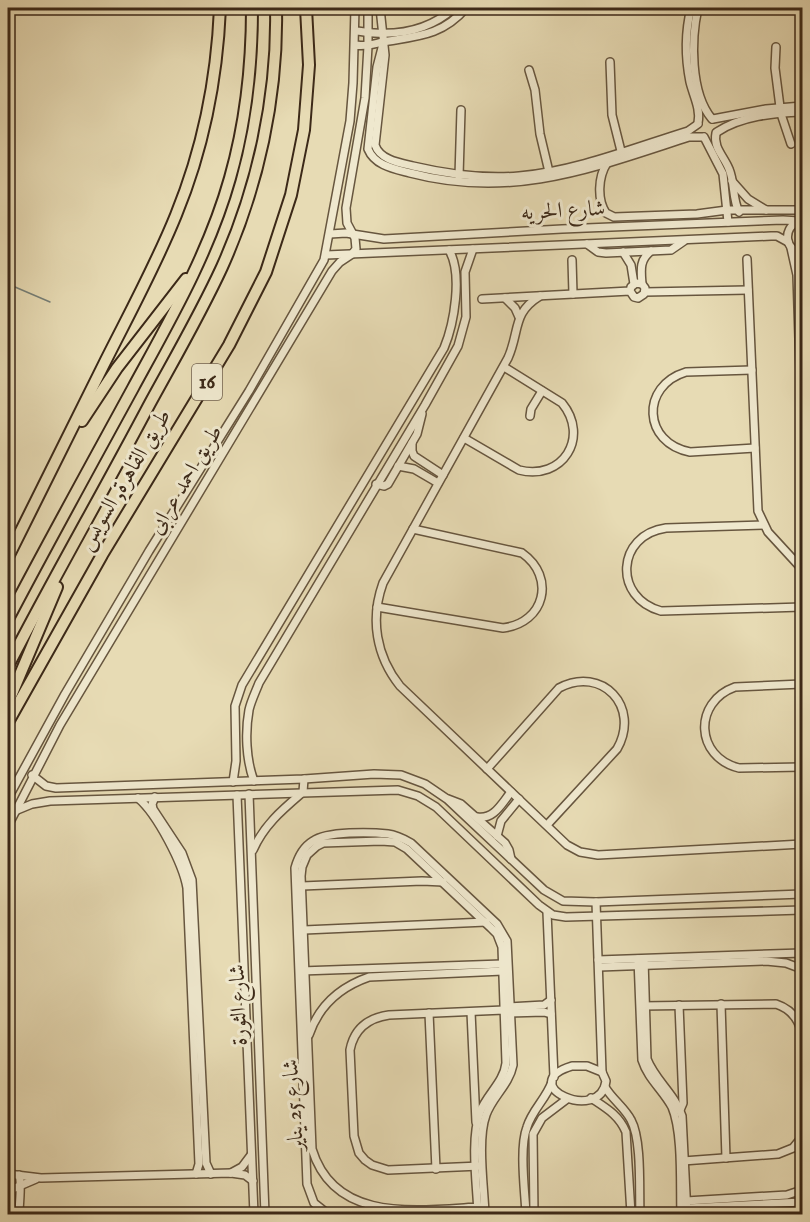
<svg xmlns="http://www.w3.org/2000/svg" width="810" height="1222" viewBox="0 0 810 1222" font-family="'IM FELL English',Amiri,serif">
	<style>
		.lines { fill: none; stroke-linecap: round; stroke-linejoin: round }
		.stream { stroke: #757f78; stroke-width: 1.5 }
		.minor-casing { stroke: #67563f; stroke-width: 10 }
		.highway-casing { stroke: #3c2918; stroke-width: 14 }
		.minor { stroke: #efe8ce; stroke-width: 7 }
		.highway { stroke: #e7dbb4; stroke-width: 10 }
		.labels { text-anchor: middle; dominant-baseline: central; stroke-width: 6; stroke-linejoin: round; paint-order: stroke }
		.shield { fill: #efe8ce; stroke: #72624f; stroke-width: 1.5 }
		.shield-label { font-size: 21px; font-weight: bold; fill: #3c2918 }
		.street-label { font-size: 22px; fill: #3c2918; stroke: #efe8ce }
	</style>
	<rect width="100%" height="100%" fill="#e7dbb4"/>
	<filter id="stains"><feTurbulence type="fractalNoise" baseFrequency=".00333" numOctaves="4"/><feColorMatrix values="0 0 0 0 .2 0 0 0 0 .09 0 0 0 0 .02 0 0 0 .5 -.17"/></filter>
	<radialGradient id="worn" r=".72"><stop offset=".6" stop-color="#630" stop-opacity="0"/><stop offset="1" stop-color="#630" stop-opacity=".3"/></radialGradient>
	<g class="lines">
		<path class="stream" d="M8,284L50,302"/>
		<g class="minor-casing">
			<g id="minor">
				<path d="M380,8L385,55L375,145C380,160 400,163 413,166C447,174 483,179 519,176C576,171 633,148 688,131L698,124"/>
				<path d="M691,8C685,32 685,57 690,82C693,95 701,109 698,123"/>
				<path d="M698,8C691,39 690,93 712,119"/>
				<path d="M355,31C362,31 367,33 374,33C404,35 432,28 454,8"/>
				<path d="M383,44L377,67L368,149C375,166 395,169 410,173C513,200 593,168 689,137H703"/>
				<path d="M355,45C365,47 373,44 383,42C417,36 442,36 466,8"/>
				<path d="M776,47L775,68L780,107"/>
				<path d="M610,62L612,115L621,151"/>
				<path d="M529,70L535,90L540,134L550,176"/>
				<path d="M781,114L791,144"/>
				<path d="M713,119L766,109L802,106"/>
				<path d="M717,132C741,116 774,113 802,112"/>
				<path d="M716,133C713,148 724,156 729,169C735,183 732,198 739,212"/>
				<path d="M704,137L723,174L728,222"/>
				<path d="M607,163C598,177 597,200 606,213L614,217L697,214L727,210H802"/>
				<path d="M459,176L461,110"/>
				<path d="M732,181L748,199L766,210"/>
				<path d="M798,221C782,230 785,250 802,253"/>
				<path d="M330,234L346,233L384,239L562,229L783,220L799,221"/>
				<path d="M587,244L598,252L606,253L671,250L684,241"/>
				<path d="M791,248L797,275L802,434"/>
				<path d="M623,252L631,265L634,284"/>
				<path d="M326,255L771,236H777L788,242"/>
				<path d="M747,259L758,511L768,532L802,569"/>
				<path d="M572,260L573,294"/>
				<path d="M642,284C641,271 639,260 651,251"/>
				<path d="M645,292L748,290"/>
				<path d="M540,296C512,313 520,331 508,358L383,583C370,619 376,656 400,686L567,845L580,852L598,855L802,844"/>
				<path d="M505,298L515,308L519,317"/>
				<path d="M482,299L630,291L634,297L638,298L644,294L645,288L642,284L636,283L631,287L630,291"/>
				<path d="M752,370L686,372C640,386 643,443 690,452L755,448"/>
				<path d="M530,416L531,409L542,391"/>
				<path d="M464,438L519,470C563,481 590,437 562,403L504,367"/>
				<path d="M412,443V451L414,456L443,475"/>
				<path d="M398,466L414,469L438,483"/>
				<path d="M376,484L384,486L388,484L417,434L422,414"/>
				<path d="M764,525L666,528C616,535 613,598 661,611L802,607"/>
				<path d="M377,607L503,628C545,623 556,577 522,553L413,529"/>
				<path d="M802,684L735,687C693,702 695,757 739,768L802,767"/>
				<path d="M487,769L559,688C602,665 641,707 617,749L547,825"/>
				<path d="M32,775L46,786L56,788L304,779L374,774L401,775L425,784L447,799L544,890L563,901L596,902L802,894"/>
				<path d="M254,781C246,760 245,732 249,710C251,701 256,691 259,683L425,405L458,346L466,317L465,272L473,249"/>
				<path d="M233,782L236,761L235,706L242,685L444,348C454,324 463,274 449,250"/>
				<path d="M249,794L265,1214"/>
				<path d="M237,795L254,1214"/>
				<path d="M155,797L152,804L153,809L182,853L192,880L206,1163L211,1174"/>
				<path d="M8,798L65,694L149,551L249,391L324,260L350,121L353,83L355,8"/>
				<path d="M138,798C157,814 183,864 187,888L199,1164L196,1174"/>
				<path d="M448,799L461,804L505,843L509,850L511,859"/>
				<path d="M15,811L32,804L50,801L398,790L418,796L436,807L539,905L553,915L566,917L802,910"/>
				<path d="M477,817C494,820 502,803 511,792"/>
				<path d="M8,826L60,725L332,271L340,262L352,254L356,249L355,238L347,223L346,208L365,98L368,46V8"/>
				<path d="M497,836L501,821L519,799"/>
				<path d="M253,850C264,825 282,810 303,792L304,779"/>
				<path d="M302,886L422,881L443,882"/>
				<path d="M596,902L602,1072"/>
				<path d="M547,912L554,1077"/>
				<path d="M304,930L486,922"/>
				<path d="M638,959L642,1060C648,1079 663,1090 672,1107C683,1133 680,1186 681,1214"/>
				<path d="M644,959L647,1059C655,1080 675,1094 682,1116L687,1214"/>
				<path d="M598,960L802,953"/>
				<path d="M599,967L766,961L786,963L802,969"/>
				<path d="M301,971L502,964"/>
				<path d="M721,1004L726,1158"/>
				<path d="M679,1005L683,1103L680,1110"/>
				<path d="M642,1006L776,1004C791,1009 799,1019 802,1034"/>
				<path d="M508,1007L544,1005L551,1000"/>
				<path d="M471,1012L476,1122"/>
				<path d="M429,1013L436,1169"/>
				<path d="M309,1035C319,1005 340,987 369,977L503,971"/>
				<path d="M572,1066H587L602,1072L606,1081C600,1125 513,1084 572,1066Z"/>
				<path d="M605,1087C612,1099 625,1108 631,1120C642,1140 639,1190 640,1214"/>
				<path d="M591,1098C606,1108 619,1115 626,1132L631,1214"/>
				<path d="M683,1161L778,1154L793,1148L802,1137"/>
				<path d="M480,1166L388,1170L372,1165L365,1160L359,1153L354,1136L350,1050C354,1029 368,1018 389,1015L504,1010L509,1013L544,1012L551,1014"/>
				<path d="M231,1173L242,1167L251,1155"/>
				<path d="M8,1174L41,1178L231,1173L245,1175L253,1181"/>
				<path d="M19,1175C22,1183 19,1204 19,1214"/>
				<path d="M8,1188H15L36,1179"/>
				<path d="M8,1194L11,1214"/>
				<path d="M686,1201L787,1195L802,1190"/>
				<path d="M478,1207C413,1211 334,1222 312,1149L301,876L302,867L307,855L317,846L323,843L381,841L395,842L407,849L491,928L497,934L502,947L506,1063C504,1082 487,1094 480,1112C470,1141 477,1184 478,1214"/>
				<path d="M687,1208L802,1202"/>
				<path d="M328,1214L314,1203L307,1184L295,868C298,857 303,847 313,841C327,831 371,832 388,834C397,835 404,839 411,843L497,924L507,941L513,1065C509,1085 492,1097 486,1115C477,1139 484,1187 485,1214"/>
				<path d="M526,1214C525,1191 519,1148 527,1127C532,1110 546,1099 552,1082"/>
				<path d="M534,1214L533,1134L542,1118L567,1099"/>
			</g>
		</g>
		<g class="highway-casing">
			<g id="highway">
				<path d="M82,421L117,368L186,279"/>
				<path d="M8,557C40,493 71,429 103,366C128,316 155,267 176,215C203,149 217,79 220,8"/>
				<path d="M8,619C49,541 91,465 133,388C170,320 209,253 230,178C246,122 252,65 252,8"/>
				<path d="M8,666C53,579 102,494 148,407C173,361 200,315 222,267C258,187 278,96 276,8"/>
				<path d="M8,703L57,587"/>
				<path d="M8,722L102,555L229,345L266,272L291,195L304,130L309,65L306,8"/>
			</g>
		</g>
		<use href="#minor" class="minor"/>
		<use href="#highway" class="highway"/>
	</g>
	<g class="labels">
		<rect class="shield" x="192" y="364" width="30" height="36" rx="4.5"/>
		<g class="shield-label">
			<text x="207" y="382">16</text>
		</g>
		<g class="street-label">
			<text transform="translate(563 211) rotate(-3)">شارع الحريه</text>
			<text transform="translate(125 480) rotate(-59)">طريق القاهرة, السويس</text>
			<text transform="translate(186 480) rotate(-59)">طريق احمد عرابى</text>
			<text transform="translate(239 1005) rotate(-92)">شارع الثورة</text>
			<text transform="translate(294 1105) rotate(-94)">شارع 25 يناير</text>
		</g>
	</g>
	<rect width="810" height="1222" fill="none" stroke="#e7dbb4" stroke-width="30"/>
	<rect x="9" y="9" width="792" height="1204" fill="none" stroke="#3c2918" stroke-width="3"/>
	<rect x="15" y="15" width="780" height="1192" fill="none" stroke="#3c2918" stroke-width="1.5"/>
	<rect width="100%" height="100%" filter="url(#stains)"/>
	<rect width="100%" height="100%" fill="url(#worn)"/>
</svg>
